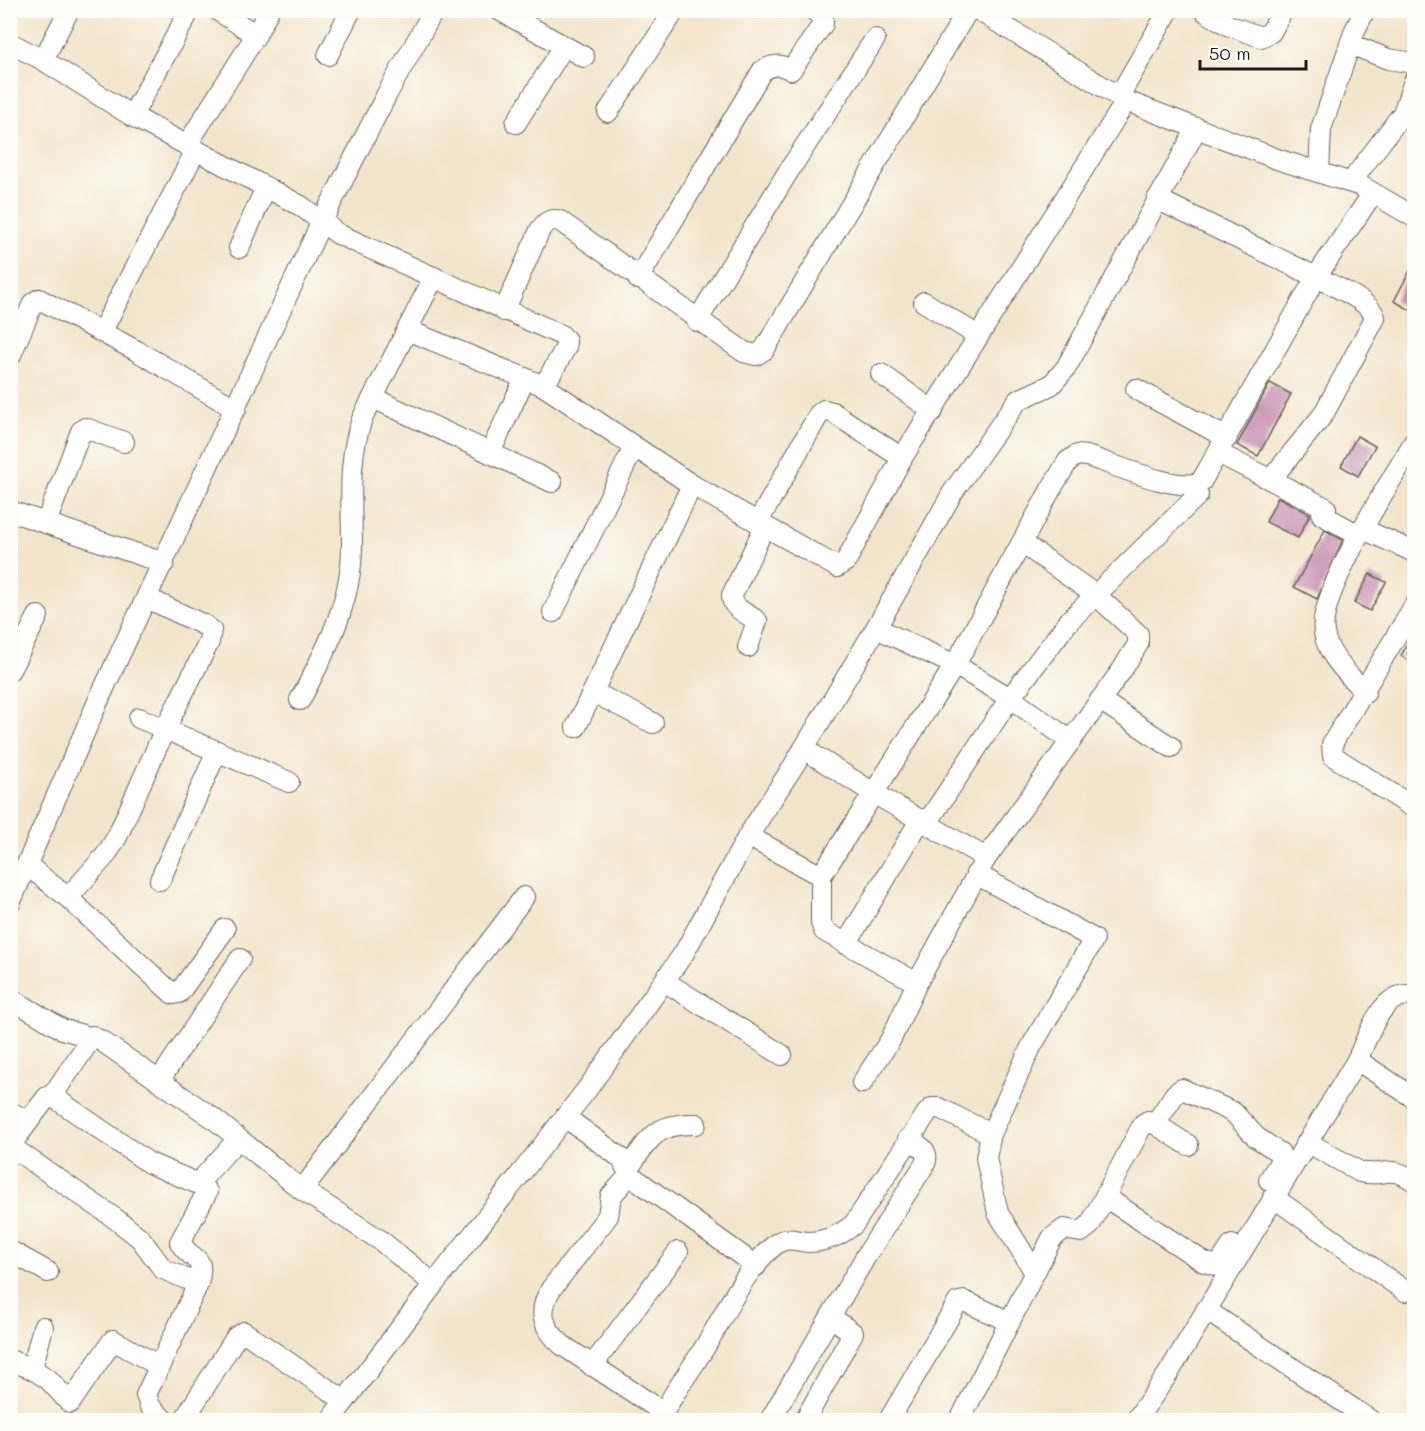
<svg xmlns="http://www.w3.org/2000/svg" width="1425" height="1431" viewBox="0 0 1425 1431" font-family="Mali,sans-serif">
	<style>
		.building { fill: #c891b3 }
		.lines { fill: none; stroke-linecap: round; stroke-linejoin: round }
		.minor-casing { stroke: #676259; stroke-width: 22 }
		.minor { stroke: #fff; stroke-width: 20 }
	</style>
	<rect width="100%" height="100%" fill="#fdfcf7"/>
	<filter id="ink" filterUnits="userSpaceOnUse"><feTurbulence type="fractalNoise" baseFrequency=".0167" numOctaves="2"/><feDisplacementMap in="SourceGraphic" scale="12" xChannelSelector="R" yChannelSelector="G"/><feConvolveMatrix kernelMatrix="1 2 1 2 8 2 1 2 1" color-interpolation-filters="sRGB"/></filter>
	<filter id="wash" filterUnits="userSpaceOnUse"><feTurbulence type="fractalNoise" baseFrequency=".008" numOctaves="4" result="noise"/><feDisplacementMap in="SourceGraphic" scale="24" xChannelSelector="R" yChannelSelector="G"/><feGaussianBlur stdDeviation="1.35" result="paint"/><feColorMatrix in="noise" values="0 0 0 0 0 0 0 0 0 0 0 0 0 0 0 0 0 1.4 0 .05"/><feComposite in="paint" operator="in"/></filter>
	<g filter="url(#wash)">
		<rect width="100%" height="100%" fill="#f3e5cb"/>
		<g id="blocks">
			<g class="building">
				<path d="M1414,263V302L1410,310L1394,301Z"/>
				<path d="M1270,383L1291,394L1258,456L1237,445Z"/>
				<path d="M1357,436L1375,446L1358,476L1341,466Z"/>
				<path d="M1278,497L1310,514L1298,538L1266,522Z"/>
				<path d="M1325,530L1343,540L1317,599L1294,587Z"/>
				<path d="M1370,574L1386,582L1370,611L1354,603Z"/>
				<path d="M1414,630V664L1401,656Z"/>
			</g>
		</g>
	</g>
	<g filter="url(#ink)">
		<use href="#blocks" fill-opacity="0" stroke="#676259" stroke-width="1.5"/>
		<g class="lines">
			<g class="minor-casing">
				<g id="minor">
					<path d="M69,10L43,60L132,116L301,206L338,234L561,335L566,340V347L544,386L692,485L837,567L846,561L902,458L1126,101"/>
					<path d="M499,10L584,57"/>
					<path d="M978,10L1126,101L1277,159L1361,186L1414,217"/>
					<path d="M1206,12L1230,26L1261,37L1271,32L1283,10"/>
					<path d="M256,35L269,10"/>
					<path d="M10,43L43,60"/>
					<path d="M1350,44L1388,59L1414,63"/>
					<path d="M328,55L351,10"/>
					<path d="M1119,96L1169,10"/>
					<path d="M608,112L675,10"/>
					<path d="M132,116L190,10"/>
					<path d="M516,123L564,46"/>
					<path d="M187,145L256,35L217,10"/>
					<path d="M1319,172L1321,129L1355,30L1365,10"/>
					<path d="M1351,182L1403,113L1414,81"/>
					<path d="M1157,199L1316,277L1373,193"/>
					<path d="M239,248L266,187"/>
					<path d="M638,279L762,71C773,64 780,64 791,70L823,24V18L814,10"/>
					<path d="M924,302L978,336"/>
					<path d="M504,311L540,230C546,222 550,218 560,221L744,352L756,355L764,350L968,10"/>
					<path d="M697,321L788,172L875,39"/>
					<path d="M407,330L544,386"/>
					<path d="M102,331L196,150"/>
					<path d="M10,357L33,303L39,299L137,351L236,409"/>
					<path d="M881,374L933,411"/>
					<path d="M1136,389L1227,438"/>
					<path d="M373,398L552,482"/>
					<path d="M490,453L525,378"/>
					<path d="M1218,453L1326,508"/>
					<path d="M10,511L164,563"/>
					<path d="M1322,515L1359,535L1365,530L1414,552"/>
					<path d="M758,522L819,414L824,410L832,412L902,458"/>
					<path d="M46,523L81,431L85,428L124,442"/>
					<path d="M1414,606L1332,744L1333,756L1414,808"/>
					<path d="M553,612L634,447"/>
					<path d="M876,628L953,492L1018,400L1051,385L1066,368L1197,128"/>
					<path d="M748,647L757,621C747,613 731,609 732,595L765,526"/>
					<path d="M10,670L38,616"/>
					<path d="M593,692L653,723"/>
					<path d="M1365,693C1350,675 1327,656 1324,632C1317,593 1392,480 1414,442"/>
					<path d="M300,700C326,651 352,602 352,545C352,501 347,462 362,419L434,277"/>
					<path d="M1100,700L1171,747"/>
					<path d="M139,718L289,782"/>
					<path d="M576,727L692,485"/>
					<path d="M927,823L1010,698L1069,621L1198,495"/>
					<path d="M748,836L821,876V923L824,931L917,983L986,858L875,794L804,749"/>
					<path d="M986,858L1122,670L1138,644V634L1097,596L1022,543"/>
					<path d="M27,865L66,896L72,893L106,855L117,837L165,729L209,642L211,630L206,626L147,598"/>
					<path d="M976,874L1094,939L1031,1047L991,1134L986,1158L998,1213L1034,1271"/>
					<path d="M821,876L955,665L1010,698L1071,741"/>
					<path d="M160,880L217,751"/>
					<path d="M66,896L173,994L179,993L225,929"/>
					<path d="M10,903L99,699L322,221L387,94L434,10"/>
					<path d="M846,944L921,819"/>
					<path d="M664,981L782,1055"/>
					<path d="M10,998L62,1029L100,1040L213,1118L302,1190L380,1240L434,1284L334,1415L333,1420"/>
					<path d="M1357,1060L1414,1098"/>
					<path d="M159,1081L240,959"/>
					<path d="M862,1083L891,1039L917,983"/>
					<path d="M52,1096L93,1036"/>
					<path d="M10,1112L28,1121"/>
					<path d="M565,1117L621,1158L630,1175L756,1266"/>
					<path d="M1155,1124L1175,1094L1182,1089L1233,1112L1256,1137L1280,1153L1281,1160L1269,1180"/>
					<path d="M1307,1142L1360,1172C1385,1178 1388,1163 1414,1181"/>
					<path d="M10,1146L47,1097L52,1096L149,1163L201,1185L207,1192L180,1242C192,1264 206,1252 198,1284L146,1395L150,1406L164,1420"/>
					<path d="M10,1146L113,1217L140,1238L163,1269L198,1284"/>
					<path d="M628,1169C650,1138 655,1123 696,1124"/>
					<path d="M630,1175L611,1196L608,1216L551,1289C537,1312 543,1328 562,1345L663,1412"/>
					<path d="M201,1185V1180L238,1139"/>
					<path d="M302,1190L524,897"/>
					<path d="M1105,1197L1204,1262L1218,1266L1232,1245"/>
					<path d="M1273,1197L1405,1291"/>
					<path d="M10,1251L48,1272"/>
					<path d="M434,1284L588,1088L684,953L748,836L794,765L876,628L955,665L1051,489L1068,461L1077,455L1087,456C1113,464 1178,493 1201,482L1316,277C1331,285 1372,301 1375,318L1323,415L1271,479"/>
					<path d="M1206,1310L1370,1420"/>
					<path d="M10,1360L32,1369L43,1327"/>
					<path d="M592,1366L678,1252"/>
					<path d="M32,1369L48,1379L70,1403L113,1340L159,1366"/>
					<path d="M184,1420L236,1337L244,1332L345,1401"/>
					<path d="M660,1420C671,1395 689,1373 703,1350C725,1315 743,1270 776,1244C787,1236 796,1241 807,1242C825,1242 841,1235 854,1224L927,1113L932,1108H939L991,1134"/>
					<path d="M770,1420L866,1256L925,1164C930,1150 919,1145 908,1139"/>
					<path d="M805,1420L853,1333L831,1317"/>
					<path d="M889,1420L958,1302L964,1301L1010,1322"/>
					<path d="M960,1420L1052,1238L1064,1229L1081,1232L1090,1225L1143,1124L1148,1121L1152,1122L1188,1145"/>
					<path d="M1136,1420L1168,1374L1357,1060C1368,1037 1382,988 1414,996"/>
				</g>
			</g>
			<use href="#minor" class="minor"/>
		</g>
	</g>
	<rect width="1425" height="1431" fill="none" stroke="#fdfcf7" stroke-width="36"/>
	<path d="M1200 60v9h106v-9" fill="none" stroke="#1c1c1c" stroke-width="3"/>
	<text x="1209" y="60" font-size="18" fill="#1c1c1c" stroke="#fdfcf7" stroke-width="4.5" paint-order="stroke">50 m</text>
</svg>
